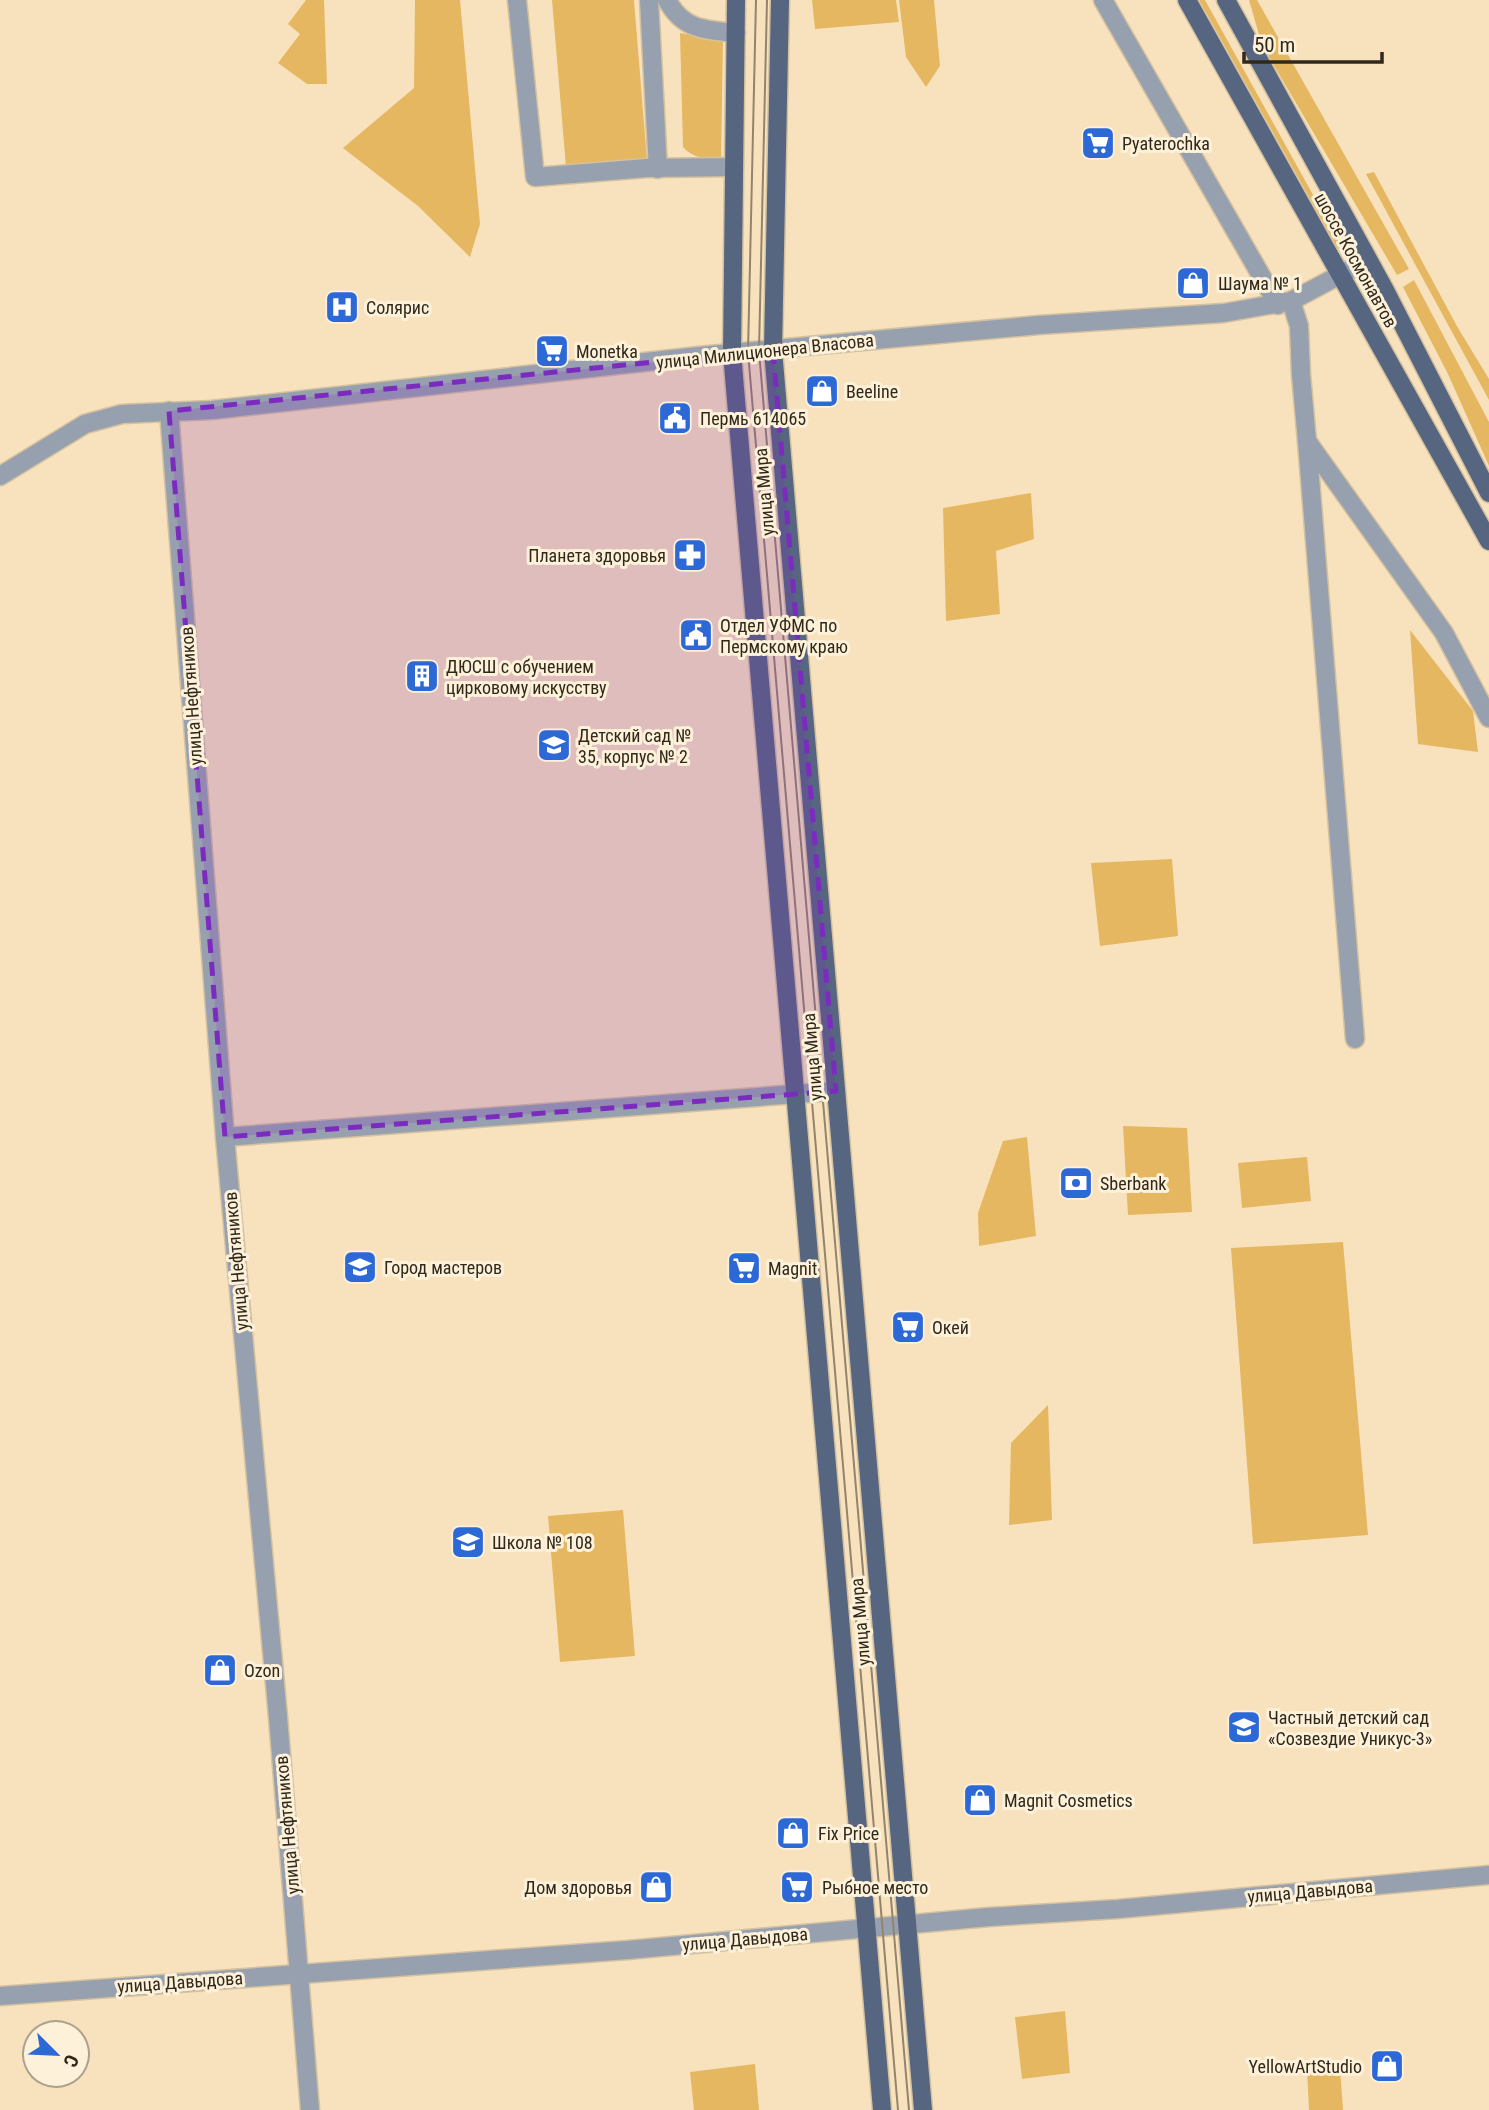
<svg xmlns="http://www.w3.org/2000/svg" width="1489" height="2110" viewBox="0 0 1489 2110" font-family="'Roboto Condensed',sans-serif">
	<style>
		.green { fill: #e6b761 }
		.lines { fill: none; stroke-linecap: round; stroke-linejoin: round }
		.minor-casing { stroke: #d4c1a0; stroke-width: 21 }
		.major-casing { stroke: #d4c1a0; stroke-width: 21 }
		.minor { stroke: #97a0af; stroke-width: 18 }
		.major { stroke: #566580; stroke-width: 18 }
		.tram { stroke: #93846b; stroke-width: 2 }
		.marked { fill: #7b2cbf; fill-opacity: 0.2; stroke: #7b2cbf; stroke-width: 5; stroke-dasharray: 14 9; stroke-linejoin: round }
		.labels { text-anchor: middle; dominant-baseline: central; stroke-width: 6; stroke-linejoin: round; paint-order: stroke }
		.poi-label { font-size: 18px; fill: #30281a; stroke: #fef1da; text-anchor: start }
		.street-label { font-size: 18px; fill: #30281a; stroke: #fef1da }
	</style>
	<rect width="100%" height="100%" fill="#f8e2bd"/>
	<g class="green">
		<path d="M306,0H324L327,84H307L278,63L300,34L288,24Z"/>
		<path d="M415,0H460L480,224L470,257L418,206L343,148L414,88Z"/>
		<path d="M552,0H634L647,160L566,167Z"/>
		<path d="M812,0H896L899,22L815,29Z"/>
		<path d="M899,0H934L940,66L926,87L906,57Z"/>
		<path d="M1199,0H1205L1342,247L1338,249Z"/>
		<path d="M1249,0H1257L1409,269L1397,275L1262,45Z"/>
		<path d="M680,33L723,41L721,161C707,159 692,158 683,147Z"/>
		<path d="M1374,172L1458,328L1489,379V400L1366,174Z"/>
		<path d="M1414,280L1489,422V466L1448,374L1403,287Z"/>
		<path d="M1031,493L1034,539L996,551L1000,614L946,621L943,508Z"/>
		<path d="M1410,630L1473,711L1478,752L1418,744Z"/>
		<path d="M1172,859L1178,936L1100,946L1091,863Z"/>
		<path d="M1123,1126L1187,1128L1192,1212L1128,1215Z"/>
		<path d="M1027,1137L1036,1236L979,1246L978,1213L1003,1141Z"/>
		<path d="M1307,1157L1311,1201L1242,1208L1238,1163Z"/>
		<path d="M1343,1242L1368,1535L1253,1544L1231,1248Z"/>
		<path d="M1048,1405L1052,1520L1009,1525L1011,1443Z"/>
		<path d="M623,1510L635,1656L560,1662L548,1516Z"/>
		<path d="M1065,2011L1070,2073L1022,2079L1015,2017Z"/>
		<path d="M755,2064L759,2110H694L690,2072Z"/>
		<path d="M1340,2067L1343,2110H1309L1307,2069Z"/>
	</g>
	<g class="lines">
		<g class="minor-casing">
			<g id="minor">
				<path d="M517,0L535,177L647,168L734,167"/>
				<path d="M649,0L658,169"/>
				<path d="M667,0C683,30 705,30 736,33"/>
				<path d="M1103,0L1278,305"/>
				<path d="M1291,301L1299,326L1301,375L1307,441L1444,633L1489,718"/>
				<path d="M169,411L225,1137L278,1717L310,2110"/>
				<path d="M1307,441L1355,1039"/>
				<path d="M0,476L85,424L122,414L212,410L699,356L1039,325L1224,313L1291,301L1368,260"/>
				<path d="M225,1137L836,1091"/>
				<path d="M0,1996L628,1950L989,1917L1118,1909L1489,1875"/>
			</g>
		</g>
		<g class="major-casing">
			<g id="major">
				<path d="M736,0L732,353L882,2110"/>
				<path d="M780,0L773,350L923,2110"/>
				<path d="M1187,0L1489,541"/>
				<path d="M1226,0L1385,290L1489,493"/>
			</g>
		</g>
		<use href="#minor" class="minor"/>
		<use href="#major" class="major"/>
		<g class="tram">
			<path d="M756,0L748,352L898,2110"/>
			<path d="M767,0L759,351L909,2110"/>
		</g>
	</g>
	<path class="marked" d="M773,350L836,1091L225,1137L169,411Z"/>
	<defs>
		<g id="supermarket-square" transform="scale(1.75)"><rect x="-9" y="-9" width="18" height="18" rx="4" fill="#2d69d6" stroke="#fef1da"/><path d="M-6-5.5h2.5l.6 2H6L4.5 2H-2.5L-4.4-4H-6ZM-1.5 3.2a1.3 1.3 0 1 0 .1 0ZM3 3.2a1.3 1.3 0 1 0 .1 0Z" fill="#fff"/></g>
		<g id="shop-square" transform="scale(1.75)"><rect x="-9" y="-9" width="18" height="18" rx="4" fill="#2d69d6" stroke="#fef1da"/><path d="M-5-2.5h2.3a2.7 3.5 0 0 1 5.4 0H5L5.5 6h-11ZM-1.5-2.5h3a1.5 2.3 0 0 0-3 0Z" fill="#fff"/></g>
		<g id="hospital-square" transform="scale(1.75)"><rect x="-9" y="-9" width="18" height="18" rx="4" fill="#2d69d6" stroke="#fef1da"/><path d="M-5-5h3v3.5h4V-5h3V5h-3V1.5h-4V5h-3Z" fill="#fff"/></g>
		<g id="civic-square" transform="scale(1.75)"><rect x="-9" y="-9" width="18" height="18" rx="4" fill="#2d69d6" stroke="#fef1da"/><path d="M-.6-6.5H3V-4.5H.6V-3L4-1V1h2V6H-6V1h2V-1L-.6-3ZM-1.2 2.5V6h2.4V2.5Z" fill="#fff"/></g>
		<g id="pharmacy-square" transform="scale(1.75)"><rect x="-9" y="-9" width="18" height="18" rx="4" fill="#2d69d6" stroke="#fef1da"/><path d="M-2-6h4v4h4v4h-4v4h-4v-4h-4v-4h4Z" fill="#fff"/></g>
		<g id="building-square" transform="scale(1.75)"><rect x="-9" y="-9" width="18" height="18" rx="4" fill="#2d69d6" stroke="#fef1da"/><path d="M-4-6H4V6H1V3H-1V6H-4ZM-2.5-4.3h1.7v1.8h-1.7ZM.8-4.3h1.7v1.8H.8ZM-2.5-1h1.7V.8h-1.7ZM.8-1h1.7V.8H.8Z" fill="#fff"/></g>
		<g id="school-square" transform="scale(1.75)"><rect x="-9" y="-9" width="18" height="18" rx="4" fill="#2d69d6" stroke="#fef1da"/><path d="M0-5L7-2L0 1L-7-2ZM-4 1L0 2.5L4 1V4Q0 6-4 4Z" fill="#fff"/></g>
		<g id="bank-square" transform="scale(1.75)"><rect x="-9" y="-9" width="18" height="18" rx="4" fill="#2d69d6" stroke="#fef1da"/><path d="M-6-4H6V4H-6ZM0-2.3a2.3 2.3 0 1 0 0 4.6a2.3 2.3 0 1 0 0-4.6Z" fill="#fff"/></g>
	</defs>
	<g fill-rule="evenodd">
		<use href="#supermarket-square" x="1098" y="143"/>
		<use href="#shop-square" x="1193" y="283"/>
		<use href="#hospital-square" x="342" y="307"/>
		<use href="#supermarket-square" x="552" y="351"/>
		<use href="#shop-square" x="822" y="391"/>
		<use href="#civic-square" x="675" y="418"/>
		<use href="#pharmacy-square" x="690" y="555"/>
		<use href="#civic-square" x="696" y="635"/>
		<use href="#building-square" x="422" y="676"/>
		<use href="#school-square" x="554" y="745"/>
		<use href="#bank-square" x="1076" y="1183"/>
		<use href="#school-square" x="360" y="1267"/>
		<use href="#supermarket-square" x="744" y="1268"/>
		<use href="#supermarket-square" x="908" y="1327"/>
		<use href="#school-square" x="468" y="1542"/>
		<use href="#shop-square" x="220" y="1670"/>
		<use href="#school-square" x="1244" y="1727"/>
		<use href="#shop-square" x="980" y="1800"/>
		<use href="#shop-square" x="793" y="1833"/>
		<use href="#shop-square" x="656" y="1887"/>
		<use href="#supermarket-square" x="797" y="1887"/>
		<use href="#shop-square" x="1387" y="2066"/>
	</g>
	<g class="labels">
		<g class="poi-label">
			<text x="1122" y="143">Pyaterochka</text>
			<text x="1218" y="283">Шаума № 1</text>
			<text x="366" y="307">Солярис</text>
			<text x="576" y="351">Monetka</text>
			<text x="846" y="391">Beeline</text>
			<text x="700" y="418">Пермь 614065</text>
			<text x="666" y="555" text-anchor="end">Планета здоровья</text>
			<text x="720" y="625">Отдел УФМС по<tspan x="720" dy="21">Пермскому краю</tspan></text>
			<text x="446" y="666">ДЮСШ с обучением<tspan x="446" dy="21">цирковому искусству</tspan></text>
			<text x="578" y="735">Детский сад №<tspan x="578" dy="21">35, корпус № 2</tspan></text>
			<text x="1100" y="1183">Sberbank</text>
			<text x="384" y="1267">Город мастеров</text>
			<text x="768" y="1268">Magnit</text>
			<text x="932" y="1327">Окей</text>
			<text x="492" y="1542">Школа № 108</text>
			<text x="244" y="1670">Ozon</text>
			<text x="1268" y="1717">Частный детский сад<tspan x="1268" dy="21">«Созвездие Уникус-3»</tspan></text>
			<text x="1004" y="1800">Magnit Cosmetics</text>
			<text x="818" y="1833">Fix Price</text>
			<text x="632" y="1887" text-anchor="end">Дом здоровья</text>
			<text x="822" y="1887">Рыбное место</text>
			<text x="1362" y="2066" text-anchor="end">YellowArtStudio</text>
		</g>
		<g class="street-label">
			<text transform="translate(1356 260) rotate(61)">шоссе Космонавтов</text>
			<text transform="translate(765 351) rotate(-6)">улица Милиционера Власова</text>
			<text transform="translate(764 492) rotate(-95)">улица Мира</text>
			<text transform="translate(191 696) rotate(-94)">улица Нефтяников</text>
			<text transform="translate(812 1057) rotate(-95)">улица Мира</text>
			<text transform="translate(236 1261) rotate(-95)">улица Нефтяников</text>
			<text transform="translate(860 1622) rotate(-95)">улица Мира</text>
			<text transform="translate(287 1825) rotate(-95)">улица Нефтяников</text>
			<text transform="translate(1310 1891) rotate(-5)">улица Давыдова</text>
			<text transform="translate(745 1939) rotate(-5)">улица Давыдова</text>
			<text transform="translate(180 1982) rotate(-4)">улица Давыдова</text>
		</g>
	</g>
	<g transform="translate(56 2054) rotate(114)"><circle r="33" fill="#fef1da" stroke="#aca18d" stroke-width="2"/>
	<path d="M0-5L12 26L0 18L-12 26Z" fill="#2d69d6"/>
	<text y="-10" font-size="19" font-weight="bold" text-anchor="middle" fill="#30281a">С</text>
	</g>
	<path d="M1244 52v10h138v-10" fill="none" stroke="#30281a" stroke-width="3.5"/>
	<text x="1254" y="52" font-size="21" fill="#30281a" stroke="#fef1da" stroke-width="5" paint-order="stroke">50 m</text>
</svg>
